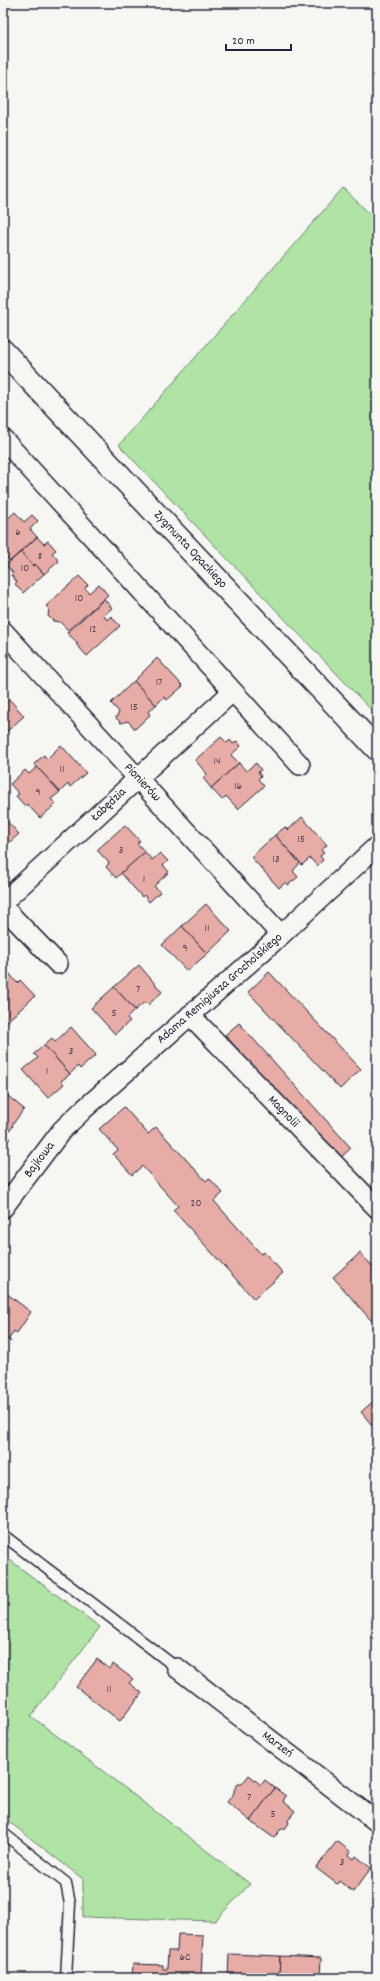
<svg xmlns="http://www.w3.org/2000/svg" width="380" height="1981" viewBox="0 0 380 1981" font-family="Dekko,sans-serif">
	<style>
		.green { fill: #b0e4a5; stroke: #698370 }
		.building { fill: #e6aca5; stroke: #22223b }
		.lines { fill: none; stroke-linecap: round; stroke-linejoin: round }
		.service-casing { stroke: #22223b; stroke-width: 13 }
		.minor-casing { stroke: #22223b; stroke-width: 22 }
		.tertiary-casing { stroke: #22223b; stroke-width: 25 }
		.service { stroke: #f6f6f2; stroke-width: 10 }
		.minor { stroke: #f6f6f2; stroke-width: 19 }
		.tertiary { stroke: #f6f6f2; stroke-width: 22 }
		.labels { text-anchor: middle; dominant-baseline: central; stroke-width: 3; stroke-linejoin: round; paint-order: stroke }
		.number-label { font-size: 11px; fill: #534456 }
		.street-label { font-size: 13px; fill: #22223b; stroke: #f6f6f2 }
	</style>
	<rect width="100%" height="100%" fill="#f6f6f2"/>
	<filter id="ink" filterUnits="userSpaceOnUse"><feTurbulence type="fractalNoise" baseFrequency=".025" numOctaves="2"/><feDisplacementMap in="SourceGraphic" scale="8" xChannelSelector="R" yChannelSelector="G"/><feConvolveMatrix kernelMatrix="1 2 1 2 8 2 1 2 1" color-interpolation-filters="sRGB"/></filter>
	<g filter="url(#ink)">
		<g class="green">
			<path d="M343,188L377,221V716L119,445Z"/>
			<path d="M3,1555L100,1627L31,1716L250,1884L215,1921L83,1917V1879L3,1817Z"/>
		</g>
		<g class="building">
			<path d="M15,512L24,522L32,515L38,521L30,529L37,537L10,561L3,554V523Z"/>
			<path d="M37,537L44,544L48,541L56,550L52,553L59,561L44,574L35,564L33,566L21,552Z"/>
			<path d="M21,552L33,566L35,564L44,574L23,593L15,584L17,582L11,575L13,573L6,565Z"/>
			<path d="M79,576L88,585L85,588L89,593L99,584L108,595L68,630L60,622L53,621L48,616L49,609L46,606Z"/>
			<path d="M104,599L112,608L104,615L107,620L111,616L120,626L87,656L76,644L78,643L67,633Z"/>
			<path d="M157,658L183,686L167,700L164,697L156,705L134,681Z"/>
			<path d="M134,681L156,705L148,712L150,715L135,729L128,721L121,723L116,718L119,712L111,703Z"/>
			<path d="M3,698L6,702L9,699L24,716L3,735Z"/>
			<path d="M221,737L227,743L230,740L233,744L237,741L241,746L231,755L239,763L211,788L203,778L207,774L195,760Z"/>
			<path d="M61,745L86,773L70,787L68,784L60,792L34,764L44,755L47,759Z"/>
			<path d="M239,763L246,771L256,763L261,770L258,772L261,776L258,779L264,786L238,809L226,796L222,800L211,788Z"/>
			<path d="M37,767L60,792L51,799L56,804L40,818L27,804L25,806L16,796L19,794L10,784L25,770L29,774Z"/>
			<path d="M3,817L19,834L3,848Z"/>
			<path d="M302,817L327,845L321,850L324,853L320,856L323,860L317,866L310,858L302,865L275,835L285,827L288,830Z"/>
			<path d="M125,825L140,841L137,843L145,852L116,878L106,867L109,863L97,850Z"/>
			<path d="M275,835L300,863L293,871L298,877L288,885L286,882L279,888L251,857Z"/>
			<path d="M145,852L152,860L160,853L168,861L163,865L169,872L154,886L160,892L149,902L144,895L142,897L121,873Z"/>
			<path d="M206,904L231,931L207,954L182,926Z"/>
			<path d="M182,926L207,954L187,971L162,945Z"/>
			<path d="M139,965L162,992L148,1005L145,1002L135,1010L114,987Z"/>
			<path d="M3,967L10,974L3,980Z"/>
			<path d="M269,972L361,1069L340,1089L248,992Z"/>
			<path d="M10,974L17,983L20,980L35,996L4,1024L3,980Z"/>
			<path d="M114,987L135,1010L127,1018L130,1021L115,1034L91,1008Z"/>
			<path d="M239,1023L351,1148L338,1160L225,1035Z"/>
			<path d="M71,1027L96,1055L80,1069L78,1066L70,1074L44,1045L52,1038L55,1042Z"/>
			<path d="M44,1045L70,1074L61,1081L64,1084L48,1098L23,1070L38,1058L34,1054Z"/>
			<path d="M3,1092L24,1109L12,1125L13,1126L6,1135L10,1138L3,1146Z"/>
			<path d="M124,1107L148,1134L156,1127L206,1181L209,1178L223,1193L214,1201L261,1254L264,1252L283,1273L254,1299L173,1210L178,1206L142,1166L132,1175L113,1154L118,1150L99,1129Z"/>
			<path d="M360,1253L377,1271V1327L333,1277Z"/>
			<path d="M6,1293L31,1312L17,1333L14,1331L9,1339L11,1342L3,1336V1297Z"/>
			<path d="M377,1398V1431L361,1412Z"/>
			<path d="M97,1659L110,1669L113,1664L133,1679L129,1683L142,1693L120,1721L76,1687Z"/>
			<path d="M249,1775L261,1785L265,1780L275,1788L250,1821L227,1802L234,1793V1790L238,1784H242Z"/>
			<path d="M275,1788L286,1796L283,1801L295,1811L288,1820L289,1823L285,1829H281L274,1838L250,1821Z"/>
			<path d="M337,1841L351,1852L349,1855L354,1859L356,1856L371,1868L353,1892L339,1881L337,1884L316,1868Z"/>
			<path d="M178,1934L203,1935L201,1978H132L133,1964L163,1965V1969H167L168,1951H177Z"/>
			<path d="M229,1954L280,1956L279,1978H228Z"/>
			<path d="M280,1956L321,1958L320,1978H279Z"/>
		</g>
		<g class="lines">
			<g class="service-casing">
				<g id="service">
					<path d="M3,1535L177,1668"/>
					<path d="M3,1833L66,1883L70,1904L66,1978"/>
				</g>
			</g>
			<g class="minor-casing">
				<g id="minor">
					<path d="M3,439L300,765"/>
					<path d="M3,631L281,935"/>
					<path d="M3,902L232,692"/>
					<path d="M3,907L58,964"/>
					<path d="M190,1015L377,1208"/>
					<path d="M3,1208L62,1130L83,1110L281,935L377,846"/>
					<path d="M177,1668L377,1822"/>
				</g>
			</g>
			<g class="tertiary-casing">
				<path id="tertiary" d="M3,351L377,749"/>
			</g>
			<use href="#service" class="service"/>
			<use href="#minor" class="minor"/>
			<use href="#tertiary" class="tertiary"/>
		</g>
	</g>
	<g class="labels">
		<g class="number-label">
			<text x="18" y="533">6</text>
			<text x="40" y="557">8</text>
			<text x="25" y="569">10</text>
			<text x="79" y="599">10</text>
			<text x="93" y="630">12</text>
			<text x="159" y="683">17</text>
			<text x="134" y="708">15</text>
			<text x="217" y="762">14</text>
			<text x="62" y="770">11</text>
			<text x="238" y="787">16</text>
			<text x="38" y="793">9</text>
			<text x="301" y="840">15</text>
			<text x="121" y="851">3</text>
			<text x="276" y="860">13</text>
			<text x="144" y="880">1</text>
			<text x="207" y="929">11</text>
			<text x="185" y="949">9</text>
			<text x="138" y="990">7</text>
			<text x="114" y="1014">5</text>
			<text x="71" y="1052">3</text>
			<text x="47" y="1072">1</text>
			<text x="196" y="1204">20</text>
			<text x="109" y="1690">11</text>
			<text x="249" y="1798">7</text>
			<text x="273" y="1815">5</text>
			<text x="342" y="1863">3</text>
			<text x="185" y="1958">6C</text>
		</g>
		<g class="street-label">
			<text transform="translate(190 550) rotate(47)">Zygmunta Opackiego</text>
			<text transform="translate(142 783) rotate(47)">Pionierów</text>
			<text transform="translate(109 805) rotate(-43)">Łabędzia</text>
			<text transform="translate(220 989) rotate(-41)">Adama Remigiusza Grocholskiego</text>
			<text transform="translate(283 1112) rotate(46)">Magnolii</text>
			<text transform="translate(40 1160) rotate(-53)">Bajkowa</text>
			<text transform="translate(277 1745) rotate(37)">Marzeń</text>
		</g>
	</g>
	<rect width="380" height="1981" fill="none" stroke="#f6f6f2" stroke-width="16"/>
	<rect x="8" y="8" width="364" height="1965" fill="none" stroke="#22223b" stroke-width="1.5" filter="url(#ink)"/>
	<path d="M226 44v6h65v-6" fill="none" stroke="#22223b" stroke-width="2"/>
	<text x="232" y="44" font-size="12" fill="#22223b" stroke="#f6f6f2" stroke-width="3" paint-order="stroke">20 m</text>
</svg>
